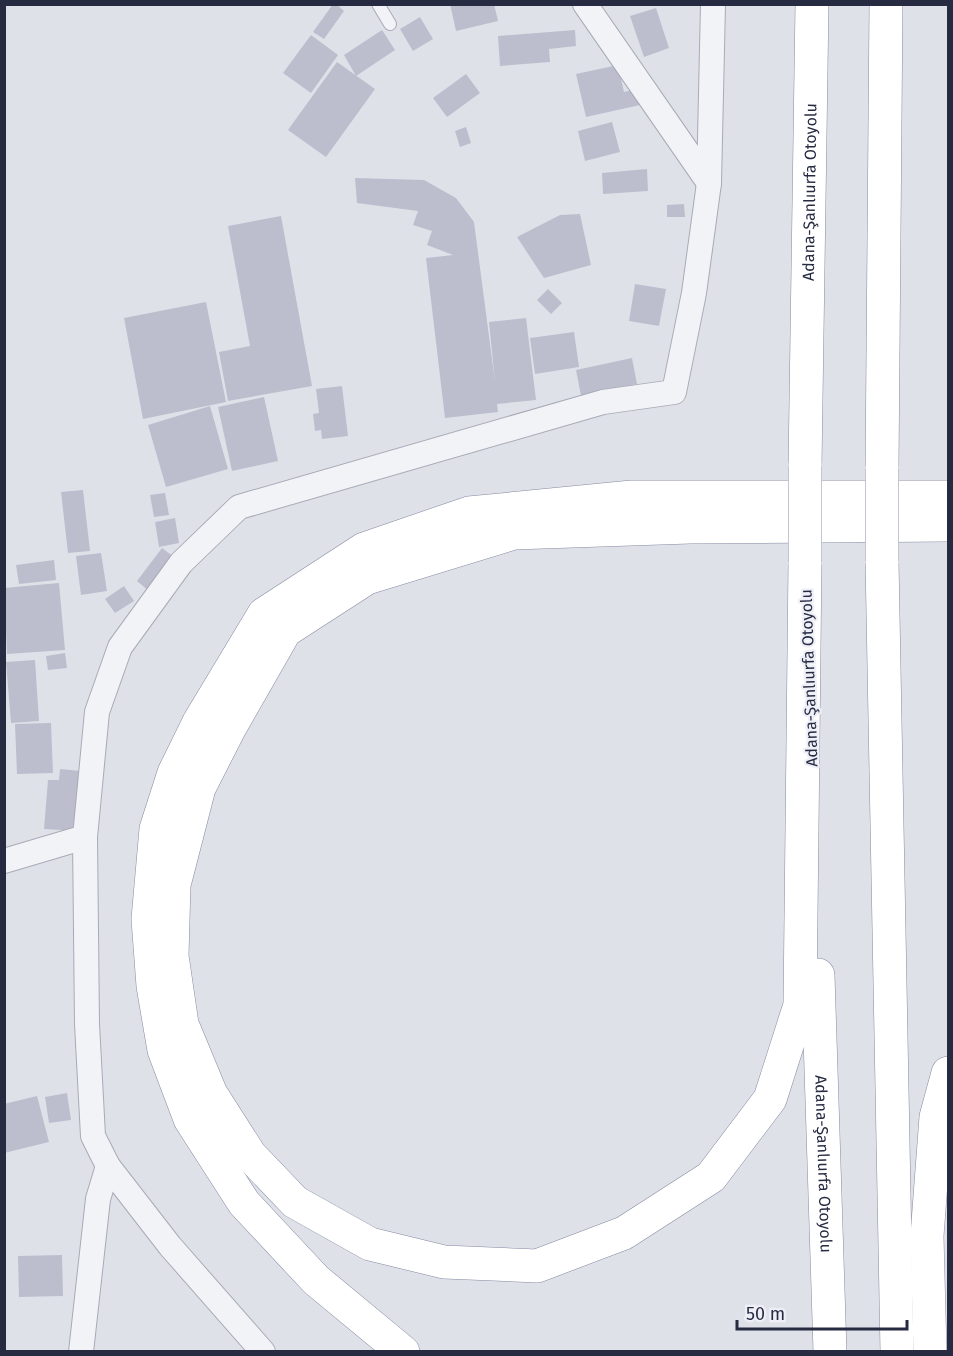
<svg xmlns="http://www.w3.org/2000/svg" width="953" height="1356" viewBox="0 0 953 1356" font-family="'Fira Sans',sans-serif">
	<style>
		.building { fill: #bcbecd }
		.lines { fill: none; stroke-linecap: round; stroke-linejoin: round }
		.lane-casing { stroke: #a8aab7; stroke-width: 14 }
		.street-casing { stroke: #a8aab7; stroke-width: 26 }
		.highway-casing { stroke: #858aa1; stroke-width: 34 }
		.lane { stroke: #f2f3f7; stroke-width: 12 }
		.street { stroke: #f2f3f7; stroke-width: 24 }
		.highway { stroke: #fff; stroke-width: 33 }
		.highway-bridge-casing { stroke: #858aa1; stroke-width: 34; stroke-linecap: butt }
		.highway-bridge { stroke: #fff; stroke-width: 33 }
		.labels { text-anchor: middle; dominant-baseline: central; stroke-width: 4.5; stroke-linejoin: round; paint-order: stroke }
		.street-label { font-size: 16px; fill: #262b42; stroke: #eff0f7 }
	</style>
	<rect width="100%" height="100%" fill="#dfe1e9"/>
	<g class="building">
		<path d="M333,4H336L344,11L324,39L313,32Z"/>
		<path d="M450,4H494L498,21L456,31Z"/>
		<path d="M656,8L669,48L644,57L630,16Z"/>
		<path d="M420,17L433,39L413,51L400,29Z"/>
		<path d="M382,30L395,50L356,76L344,55Z"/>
		<path d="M575,30L576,46L549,49L550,62L500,66L498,36Z"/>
		<path d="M311,35L338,55L311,93L283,73Z"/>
		<path d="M337,62L375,89L326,157L288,130Z"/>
		<path d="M618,65L624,92L636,89L640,105L586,117L576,74Z"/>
		<path d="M466,74L480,93L447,117L433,98Z"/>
		<path d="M612,122L620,152L585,161L578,131Z"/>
		<path d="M466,127L471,143L460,147L455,131Z"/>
		<path d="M647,169L648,191L603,194L602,173Z"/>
		<path d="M355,178L424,180L456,198L474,222L495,382L489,322L526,318L536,400L497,404L498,412L445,418L426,258L453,255L427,245L432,231L413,225L418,211L357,203Z"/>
		<path d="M684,204L685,217H667V205Z"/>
		<path d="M580,214L591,265L544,278L517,237L560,215Z"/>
		<path d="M281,216L312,386L228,401L219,352L250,346L228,226Z"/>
		<path d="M635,284L666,289L659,326L629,321Z"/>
		<path d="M548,289L562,303L551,314L537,300Z"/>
		<path d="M206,302L226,402L143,419L124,318Z"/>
		<path d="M574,332L579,367L535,374L530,338Z"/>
		<path d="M632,358L637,384L581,396L576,370Z"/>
		<path d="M342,386L348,436L322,439L321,430L315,431L313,414L319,413L316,389Z"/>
		<path d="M264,397L278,461L232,471L218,407Z"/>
		<path d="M210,406L228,469L166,487L148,425Z"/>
		<path d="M83,490L90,551L68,553L61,492Z"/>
		<path d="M165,493L169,515L154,517L150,495Z"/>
		<path d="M175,518L179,543L159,547L155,522Z"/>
		<path d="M162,548L174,557L149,591L137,581Z"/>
		<path d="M101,553L107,591L81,595L76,556Z"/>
		<path d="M54,560L56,580L19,584L16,565Z"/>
		<path d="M59,583L65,650L7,654L4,588Z"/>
		<path d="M124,586L134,601L115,613L105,599Z"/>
		<path d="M65,653L67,668L48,670L46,656Z"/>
		<path d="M35,660L39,721L11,723L6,662Z"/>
		<path d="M51,723L53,773L17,774L15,724Z"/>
		<path d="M60,769L81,771L78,831L44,829L48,780H59Z"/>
		<path d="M67,1093L71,1120L49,1123L45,1097Z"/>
		<path d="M37,1096L49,1142L4,1153V1104Z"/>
		<path d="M62,1255L63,1296L19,1297L18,1256Z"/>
	</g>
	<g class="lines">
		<g class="lane-casing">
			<path id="lane" d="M378,4L390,24"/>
		</g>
		<g class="street-casing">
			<g id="street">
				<path d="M585,4L709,183"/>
				<path d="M4,861L85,837"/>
				<path d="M81,1352L98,1199L108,1166"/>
				<path d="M263,1352L170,1246L108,1166L93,1136L87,1024L85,837L97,712L120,647L181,563L239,507L603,402L674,392L694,293L709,183L713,4"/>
			</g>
		</g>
		<g class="highway-casing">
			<g id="highway">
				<path id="s1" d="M805,466L812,4"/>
				<path d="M882,469L886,4"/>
				<path d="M882,561L897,1352"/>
				<path d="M805,562L800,1005L770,1099L711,1177L624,1233L537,1266L444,1262L370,1244L295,1202L250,1155L211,1094L182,1024L172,956L174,885L199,788L229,729L285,631L367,578L514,533L690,527L948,525"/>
				<path id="s2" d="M818,975L830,1352"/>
				<path d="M403,1352L316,1280L244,1203L190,1119L164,1050L153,986L148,919L156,829L174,773L199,722L264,614L364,549L469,513L632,497H948"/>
				<path d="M930,1352L927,1236L936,1117L948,1073"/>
			</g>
		</g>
		<use href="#lane" class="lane"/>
		<use href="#street" class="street"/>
		<use href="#highway" class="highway"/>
		<g class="highway-bridge-casing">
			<g id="highway-bridge">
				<path d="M805,466V562"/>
				<path d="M882,561V469"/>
			</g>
		</g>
		<use href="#highway-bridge" class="highway-bridge"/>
	</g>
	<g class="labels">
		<g class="street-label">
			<text stroke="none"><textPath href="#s1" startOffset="274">Adana-Şanlıurfa Otoyolu</textPath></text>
			<text transform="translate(809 678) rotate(-92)">Adana-Şanlıurfa Otoyolu</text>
			<text stroke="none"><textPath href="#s2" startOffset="189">Adana-Şanlıurfa Otoyolu</textPath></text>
		</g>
	</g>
	<rect width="953" height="1356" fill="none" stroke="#262b42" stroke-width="12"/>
	<path d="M737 1320v9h170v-9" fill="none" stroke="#262b42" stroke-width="3"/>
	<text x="746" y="1320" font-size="18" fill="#262b42" stroke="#eff0f7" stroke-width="4.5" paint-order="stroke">50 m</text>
</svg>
